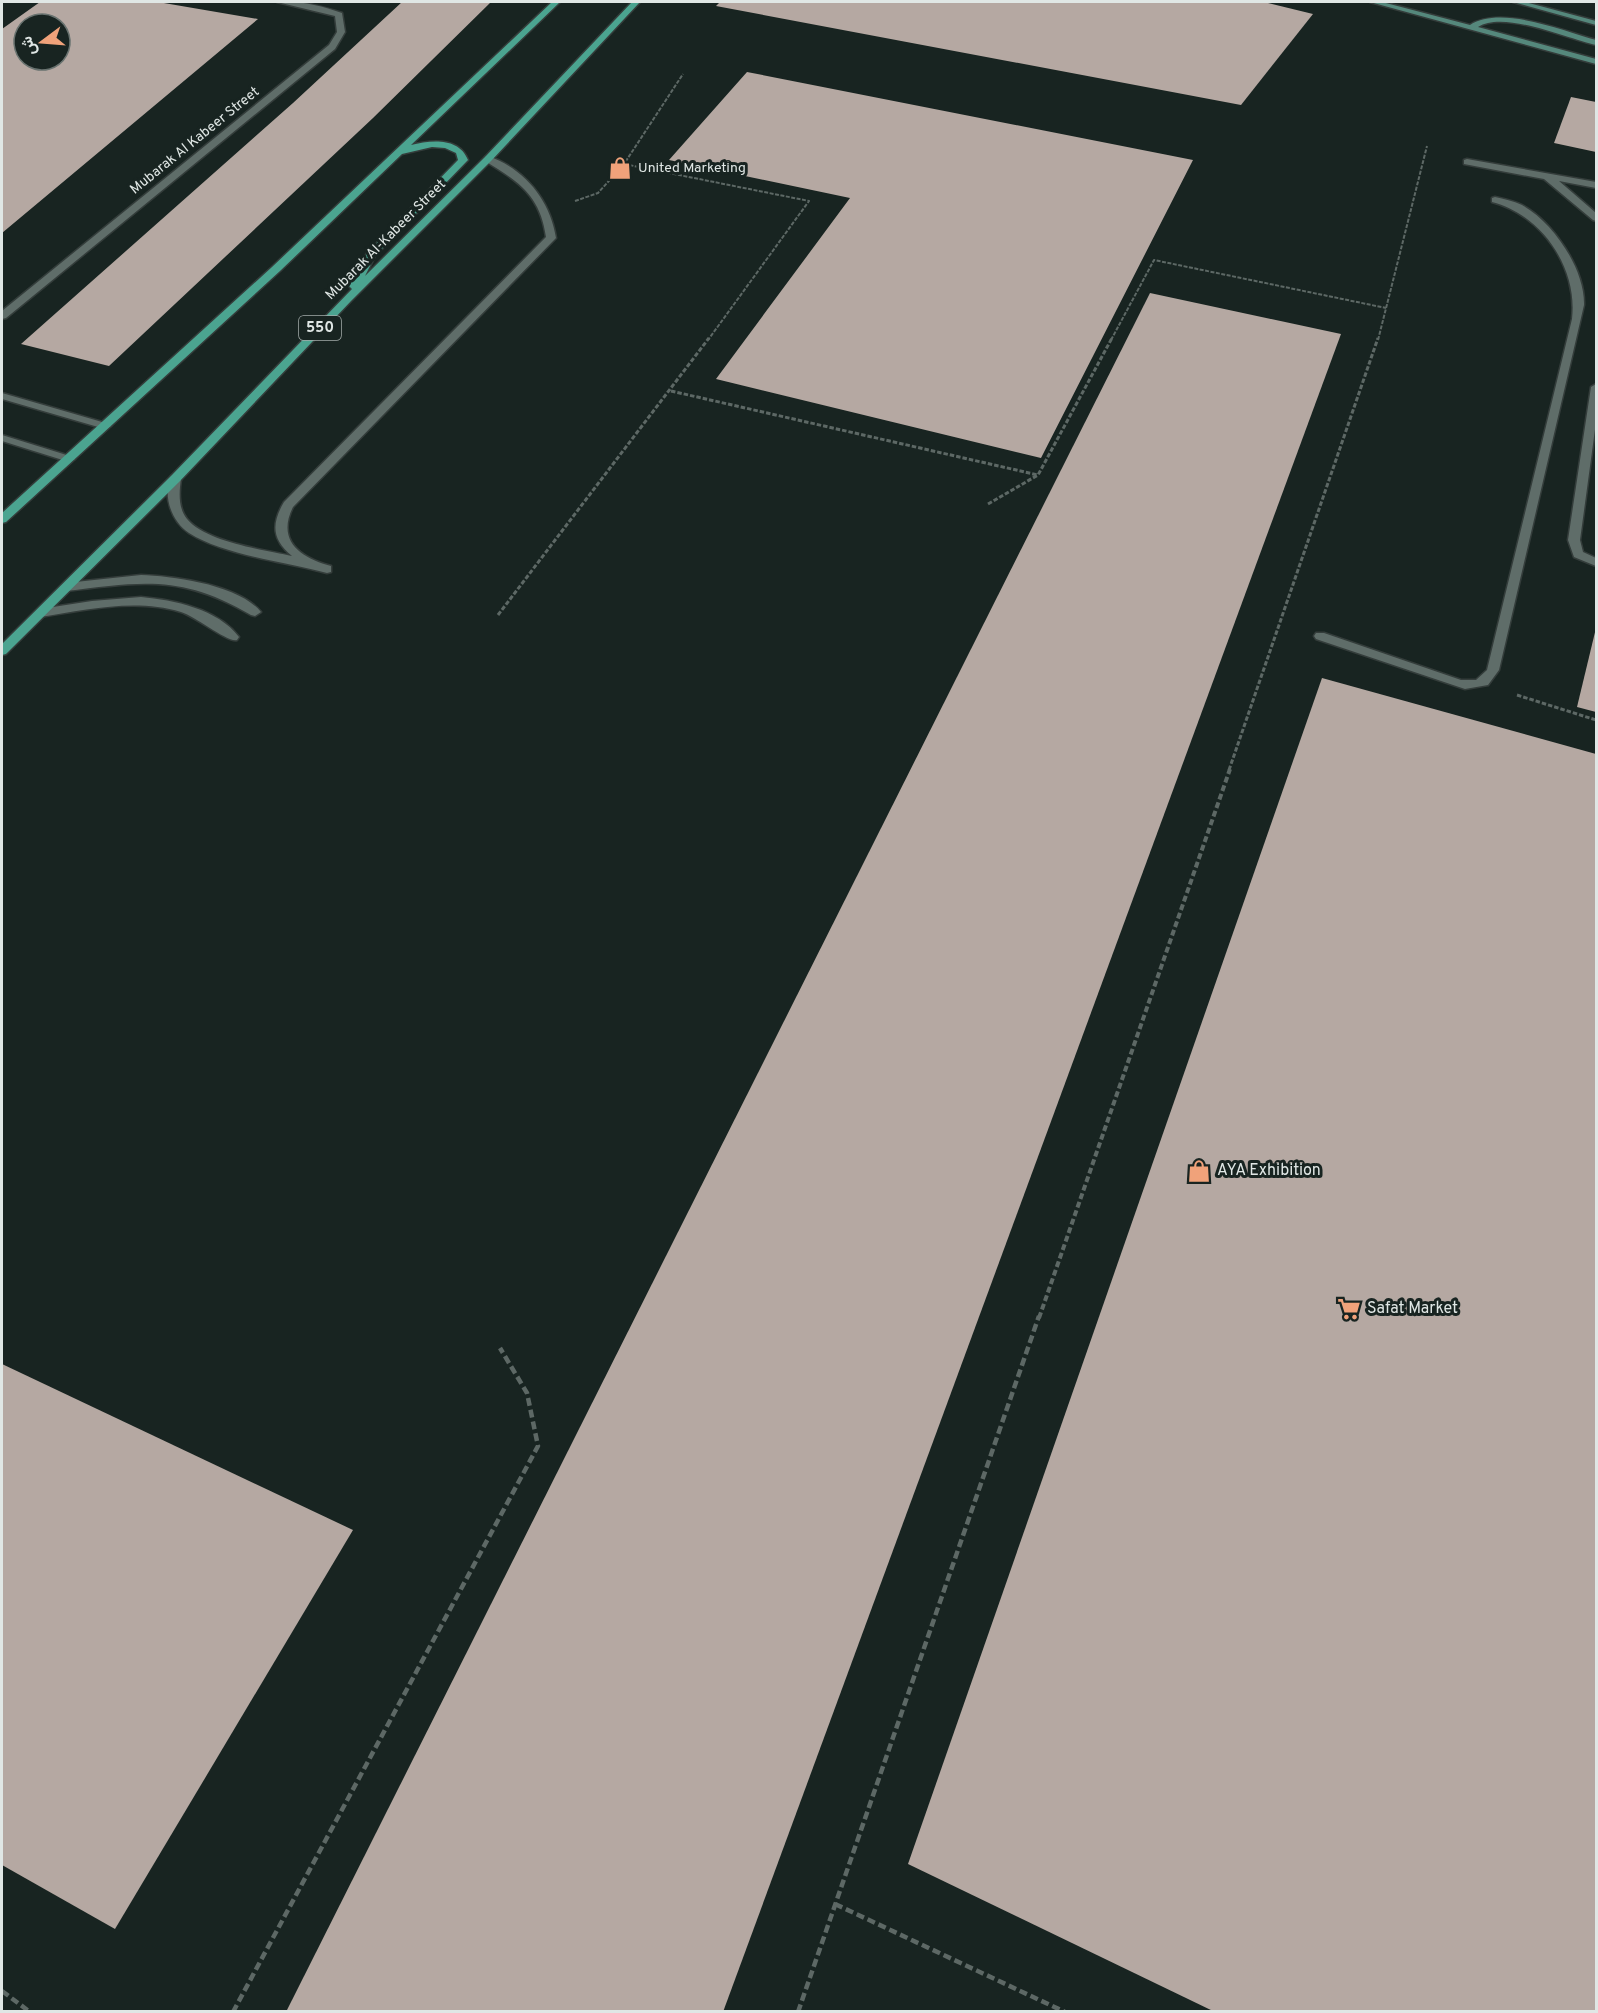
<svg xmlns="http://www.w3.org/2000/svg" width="1598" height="2013" viewBox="0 0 1598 2013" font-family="Overpass,Vazirmatn,sans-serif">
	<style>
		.building { fill: #b5a8a2; fill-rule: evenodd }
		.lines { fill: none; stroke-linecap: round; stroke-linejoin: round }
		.lane-casing { stroke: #343d3b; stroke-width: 3 }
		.street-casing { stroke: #343d3b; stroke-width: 3 }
		.secondary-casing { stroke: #343d3b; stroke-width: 3 }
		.primary-casing { stroke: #343d3b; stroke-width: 3 }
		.path-far3 { stroke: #5d6865; stroke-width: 2; stroke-dasharray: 4 1.5; stroke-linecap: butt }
		.path-far2 { stroke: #5d6865; stroke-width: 3; stroke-dasharray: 4.5 2; stroke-linecap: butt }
		.path-far1 { stroke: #5d6865; stroke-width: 4; stroke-dasharray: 6 3; stroke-linecap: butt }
		.path { stroke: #5d6865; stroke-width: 4.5; stroke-dasharray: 8 4; stroke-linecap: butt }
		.lane { fill: #5f6d69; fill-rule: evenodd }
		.street { fill: #5f6d69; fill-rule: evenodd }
		.secondary { fill: #55887c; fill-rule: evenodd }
		.primary { fill: #4ba490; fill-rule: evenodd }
		.labels { text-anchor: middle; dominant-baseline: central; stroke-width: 6; stroke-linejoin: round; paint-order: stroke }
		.far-street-label { font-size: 14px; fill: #e0e7e5; stroke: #182421 }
		.far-poi-label { font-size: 14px; fill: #e0e7e5; stroke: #182421; text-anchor: start }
		.shield { fill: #182421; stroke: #a4acaa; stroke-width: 1.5 }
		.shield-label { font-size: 15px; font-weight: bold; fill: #e0e7e5 }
		.poi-label { font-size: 16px; fill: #e0e7e5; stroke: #182421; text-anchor: start }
	</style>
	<rect width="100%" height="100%" fill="#182421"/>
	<g class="building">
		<path d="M40,2H158L258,19L2,233V29ZM24,24H60V60H24Z"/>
		<path d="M402,2H491L373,118L109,366L21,344L293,103Z"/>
		<path d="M720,2H1264L1313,14L1241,105L716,6Z"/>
		<path d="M747,72L1193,160L1041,458L716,379L850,198L669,160Z"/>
		<path d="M1571,97L1596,102V152L1554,143Z"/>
		<path d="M1150,293L1341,334L723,2012H286Z"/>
		<path d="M1596,628V712L1577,707Z"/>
		<path d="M1322,678L1596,754V2012H1215L908,1864Z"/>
		<path d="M2,1364L353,1530L115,1929L2,1865Z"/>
	</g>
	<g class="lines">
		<g class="lane-casing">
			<g id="lane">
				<path d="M488,156C525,169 550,200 556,238L293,507C276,541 301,558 331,566V572L327,573C287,562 223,555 189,533C172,522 162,496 171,476L175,475L181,479C179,492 178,508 187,519C206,542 264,550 292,556C272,540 271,524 284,502L546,237C540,195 519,182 485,161V157Z"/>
				<path d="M1467,159L1596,182V188L1559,181L1596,213V221L1593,220L1544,179L1464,164V160Z"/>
				<path d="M1495,197C1504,199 1513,201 1522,205C1553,222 1585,269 1584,305L1499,670L1488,685L1465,689L1316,639L1314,636L1316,633H1324L1461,680H1476L1487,670L1572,319C1578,268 1542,215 1492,202V198Z"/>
				<path d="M1596,384V422L1580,540L1583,552L1596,558V566L1574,557L1568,540L1591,387Z"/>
				<path d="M141,575C174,576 239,585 261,612L255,616L251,615C181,574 142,582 66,591L60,587L66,583Z"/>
				<path d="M141,597C174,600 218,609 239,637L237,640C228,643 195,616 181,612C135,598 86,610 40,617L34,613L40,609L92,601Z"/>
			</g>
		</g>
		<g class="street-casing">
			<g id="street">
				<path d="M277,2C299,0 321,6 342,13L345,32L335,49L6,318L2,319V311L329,45L337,32L335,16Z"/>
				<path d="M2,393L109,424L111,426L105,429L2,399Z"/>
				<path d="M2,435L73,457L75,459L69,462L2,441Z"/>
			</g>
		</g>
		<g class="secondary-casing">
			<g id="secondary">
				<path d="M1370,2H1382L1470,25C1501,5 1563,31 1596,40V45C1568,39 1504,10 1478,27L1596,59V64Z"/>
				<path d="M1513,2H1525L1596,21V25Z"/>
			</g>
		</g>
		<g class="primary-casing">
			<path id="primary" d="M552,2H560L411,145C431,140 459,137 468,160L375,256L365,276L485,157L632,2H640L491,161L351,301L179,482L6,654L2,655V644L171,476L352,289L349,286L367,253L458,160L456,153L445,148L432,147L402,154L280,271L6,522L2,523V513L272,267Z"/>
		</g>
		<g class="path-far3">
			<path d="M624,164L809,201L708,340"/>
			<path d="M575,201L598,193L624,164L683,74"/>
			<path d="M1111,340L1154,260L1386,308"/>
			<path d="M1378,340L1427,146"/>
		</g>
		<g class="path-far2">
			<path d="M671,391L1038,475"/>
			<path d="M988,504L1038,475L1112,338"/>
			<path d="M498,615L709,338"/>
			<path d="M1517,695L1596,720"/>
			<path d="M1229,770L1378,338"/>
		</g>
		<path class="path-far1" d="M1039,1318L1230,769"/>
		<g class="path">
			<path d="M835,1904L1065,2012"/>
			<path d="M2,1991L30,2012"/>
			<path d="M233,2012L538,1446L527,1393L500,1348"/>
			<path d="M798,2012L1039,1316"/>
		</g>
		<use href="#lane" class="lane"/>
		<use href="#street" class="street"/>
		<use href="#secondary" class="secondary"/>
		<use href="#primary" class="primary"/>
	</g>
	<defs>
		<g id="shop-bare" transform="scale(1.8)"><path d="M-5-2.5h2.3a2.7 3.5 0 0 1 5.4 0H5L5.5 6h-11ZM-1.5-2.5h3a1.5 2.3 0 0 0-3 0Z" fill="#f0a27a" stroke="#182421" stroke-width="2.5" paint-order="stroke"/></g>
		<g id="supermarket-bare" transform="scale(1.8)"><path d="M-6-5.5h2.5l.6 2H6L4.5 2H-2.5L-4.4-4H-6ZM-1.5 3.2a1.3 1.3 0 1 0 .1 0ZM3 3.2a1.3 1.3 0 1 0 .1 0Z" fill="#f0a27a" stroke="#182421" stroke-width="2.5" paint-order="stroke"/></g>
	</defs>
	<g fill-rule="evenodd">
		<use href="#shop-bare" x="620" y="168"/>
		<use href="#shop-bare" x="1199" y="1171"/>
		<use href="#supermarket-bare" x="1349" y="1309"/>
	</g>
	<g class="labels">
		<g class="far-street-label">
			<text transform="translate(195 141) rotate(-39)">Mubarak Al Kabeer Street</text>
			<text transform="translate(386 240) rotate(-45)">Mubarak Al-Kabeer Street</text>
		</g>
		<g class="far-poi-label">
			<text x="638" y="168">United Marketing</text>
		</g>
		<rect class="shield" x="299" y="316" width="42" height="24" rx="4.5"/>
		<g class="shield-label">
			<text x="320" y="328">550</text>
		</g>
		<g class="poi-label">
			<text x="1217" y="1171">AYA Exhibition</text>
			<text x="1367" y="1309">Safat Market</text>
		</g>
	</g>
	<rect width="1598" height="2013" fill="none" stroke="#e0e7e5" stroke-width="6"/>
	<g transform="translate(42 42) rotate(254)"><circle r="28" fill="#182421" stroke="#68726f" stroke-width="1.5"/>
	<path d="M0-4.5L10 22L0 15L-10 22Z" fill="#f0a27a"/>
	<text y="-9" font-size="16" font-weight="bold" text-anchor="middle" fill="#e0e7e5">ش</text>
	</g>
</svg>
